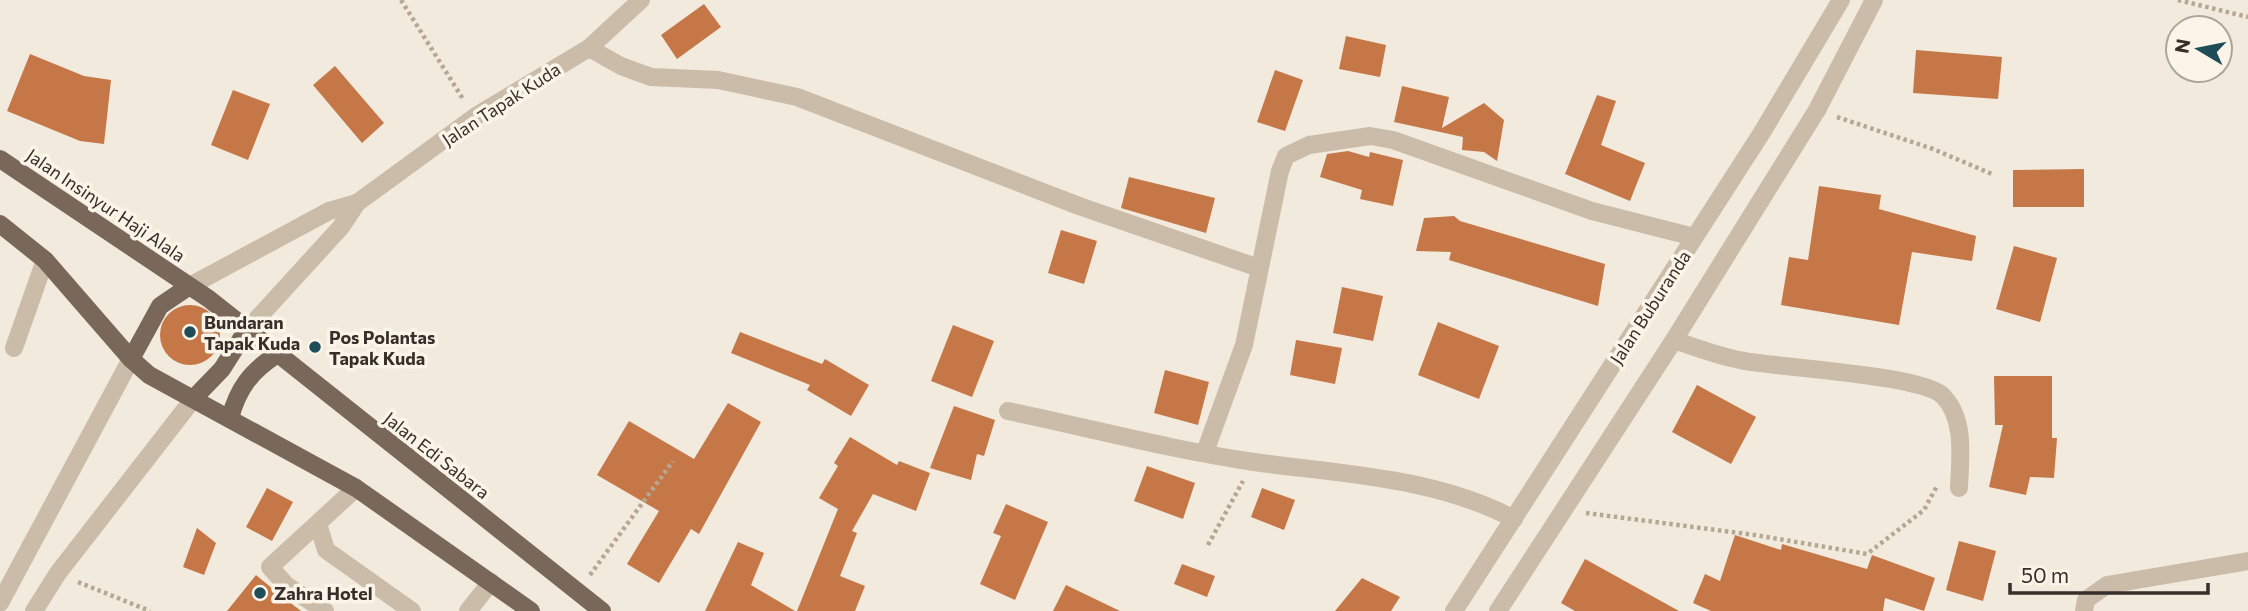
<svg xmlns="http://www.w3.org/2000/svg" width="2248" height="611" viewBox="0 0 2248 611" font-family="Commissioner,sans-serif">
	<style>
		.building { fill: #c57748 }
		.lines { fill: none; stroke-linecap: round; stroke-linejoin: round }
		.path { stroke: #b6a793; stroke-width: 4.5; stroke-dasharray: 3.5 3.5; stroke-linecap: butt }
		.minor { stroke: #cabca9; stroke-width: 18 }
		.major { stroke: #79685a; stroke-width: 18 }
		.poi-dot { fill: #1e4d58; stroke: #faf4e9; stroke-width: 2.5 }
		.labels { text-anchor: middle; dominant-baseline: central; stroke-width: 7; stroke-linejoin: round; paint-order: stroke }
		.street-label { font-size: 18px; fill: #372f29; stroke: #faf4e9 }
		.poi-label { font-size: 18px; font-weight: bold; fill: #372f29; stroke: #faf4e9; text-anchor: start }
	</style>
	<rect width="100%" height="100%" fill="#f2ebdd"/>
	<g class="building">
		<path d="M704,4L721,27L677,59L661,35Z"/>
		<path d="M1346,36L1386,45L1380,77L1339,69Z"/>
		<path d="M1916,50L2002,57L1998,99L1913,93Z"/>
		<path d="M30,54L84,76L111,80L104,144L80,141L7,111Z"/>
		<path d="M335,66L384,123L362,143L313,85Z"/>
		<path d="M1275,70L1303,80L1285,131L1257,122Z"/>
		<path d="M1402,86L1449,97L1442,128L1484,103L1504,120L1497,161L1484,152L1462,150L1463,137L1394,122Z"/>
		<path d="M233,90L270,104L248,160L211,145Z"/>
		<path d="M1597,95L1616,101L1601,145L1645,163L1630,201L1565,174Z"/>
		<path d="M1348,151L1369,157L1370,152L1403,160L1393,206L1360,199L1362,190L1320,177L1327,154Z"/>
		<path d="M2084,169V207H2013V170Z"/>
		<path d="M1129,177L1215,198L1206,233L1121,208Z"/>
		<path d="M1819,186L1881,195L1879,209L1976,236L1972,261L1912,252L1899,325L1781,305L1789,257L1808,260Z"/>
		<path d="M1454,216L1460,221L1605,264L1598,306L1449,260L1451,252L1416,251L1424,218Z"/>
		<path d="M1061,230L1097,241L1084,284L1048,273Z"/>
		<path d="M2014,246L2057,258L2040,322L1996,309Z"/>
		<path d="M1342,287L1383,296L1373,341L1333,333Z"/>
		<circle cx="190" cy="335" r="30"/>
		<path d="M1438,322L1499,346L1479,399L1418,375Z"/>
		<path d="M953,325L994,341L972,397L931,381Z"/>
		<path d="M740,332L822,364L825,359L869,385L851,416L807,390L810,385L731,353Z"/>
		<path d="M1296,340L1342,348L1335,384L1290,375Z"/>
		<path d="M1165,370L1209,382L1198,425L1154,413Z"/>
		<path d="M1994,376H2052V438H2057L2054,478L2030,477L2026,495L1989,487L2003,425H1995Z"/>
		<path d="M1697,385L1756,417L1731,464L1672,432Z"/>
		<path d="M728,403L761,422L699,534L691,529L659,583L627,564L659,511L597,475L629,421L694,459Z"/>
		<path d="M954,406L995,420L984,456L977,454L971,480L930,468Z"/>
		<path d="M850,437L897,465L899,461L930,473L916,511L873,494L852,531L857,533L840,576L865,586L855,611H797L838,509L819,498L838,466L834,463Z"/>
		<path d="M1147,466L1195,483L1183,519L1134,501Z"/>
		<path d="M267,488L293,502L272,541L246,527Z"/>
		<path d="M1262,488L1295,500L1284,530L1251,517Z"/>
		<path d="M1006,504L1048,522L1015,600L980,584L1001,536L993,533Z"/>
		<path d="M197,528L216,543L204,575L183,567Z"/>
		<path d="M1735,535L1781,550L1782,544L1867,569L1872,555L1935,578L1924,611L1885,598L1883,611H1711L1693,603L1705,574L1720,581Z"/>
		<path d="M1959,541L1996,551L1983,601L1946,590Z"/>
		<path d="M738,542L764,553L751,585L795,611H705Z"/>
		<path d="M1585,559L1679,611H1575L1561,603Z"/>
		<path d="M1182,564L1215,576L1207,597L1174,584Z"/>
		<path d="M256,575L279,594L301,611H227Z"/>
		<path d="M1362,578L1400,597L1391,611H1335Z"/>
		<path d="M1066,585L1120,611H1053Z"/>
	</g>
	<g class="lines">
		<g class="path">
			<path d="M401,0L463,99"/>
			<path d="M2178,0L2248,17"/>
			<path d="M1837,117L1933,149L1992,174"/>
			<path d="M1586,513L1755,535L1867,554L1924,510L1937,486"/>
			<path d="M1208,545L1243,481"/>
			<path d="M590,575L673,461"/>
			<path d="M78,582L150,611"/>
		</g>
		<g class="minor">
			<path d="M589,48L621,66L651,77L718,80L797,97L1079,206L1259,268"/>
			<path d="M188,287L329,211L357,203"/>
			<path d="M246,331L341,227L357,203L476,116L589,48L641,0"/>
			<path d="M1674,340C1697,348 1720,357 1745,361C1783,368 1922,375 1943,396C1966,420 1960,458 1959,488"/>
			<path d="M14,348L45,260"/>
			<path d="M1008,411C1090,428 1172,450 1254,462C1340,474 1435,477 1514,519"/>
			<path d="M1205,452L1244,345L1280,171L1286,156L1309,145L1370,136L1393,140L1592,211L1694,237"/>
			<path d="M318,524L326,550L412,611"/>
			<path d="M0,603L131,359"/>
			<path d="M34,611L58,573L194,398"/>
			<path d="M325,611L286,585L270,567L356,488"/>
			<path d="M468,611L491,582"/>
			<path d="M1454,611L1761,134L1841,0"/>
			<path d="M1498,611L1674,340L1817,110L1874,0"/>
			<path d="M2084,611L2086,600L2107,585L2248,561"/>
		</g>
		<g class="major">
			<path d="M0,159L209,299L602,611"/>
			<path d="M0,224L45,260L131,359L149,375L356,488L531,611"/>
			<path d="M131,359L160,306L188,287"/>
			<path d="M194,398L222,369L246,331"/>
			<path d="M230,418C238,389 250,372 276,355"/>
		</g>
	</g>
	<g class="poi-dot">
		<circle cx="190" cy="332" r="7"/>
		<circle cx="315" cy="347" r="7"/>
		<circle cx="260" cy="593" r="7"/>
	</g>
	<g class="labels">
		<g class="street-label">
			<text transform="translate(501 104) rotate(-33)">Jalan Tapak Kuda</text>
			<text transform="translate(106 205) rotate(34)">Jalan Insinyur Haji Alala</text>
			<text transform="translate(1650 307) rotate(-57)">Jalan Buburanda</text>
			<text transform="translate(437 455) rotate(38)">Jalan Edi Sabara</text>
		</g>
		<g class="poi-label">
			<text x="204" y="322">Bundaran<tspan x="204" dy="21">Tapak Kuda</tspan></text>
			<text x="329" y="337">Pos Polantas<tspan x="329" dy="21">Tapak Kuda</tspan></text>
			<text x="274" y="593">Zahra Hotel</text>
		</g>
	</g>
	<g transform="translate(2199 49) rotate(280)"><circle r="33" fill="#faf4e9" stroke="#aca59c" stroke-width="2"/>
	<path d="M0-5L12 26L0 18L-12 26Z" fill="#1e4d58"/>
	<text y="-10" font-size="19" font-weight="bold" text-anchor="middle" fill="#372f29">N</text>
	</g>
	<path d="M2010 583v10h198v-10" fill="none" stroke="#372f29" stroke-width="3.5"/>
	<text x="2021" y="583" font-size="21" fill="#372f29" stroke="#faf4e9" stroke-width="5" paint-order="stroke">50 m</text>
</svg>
